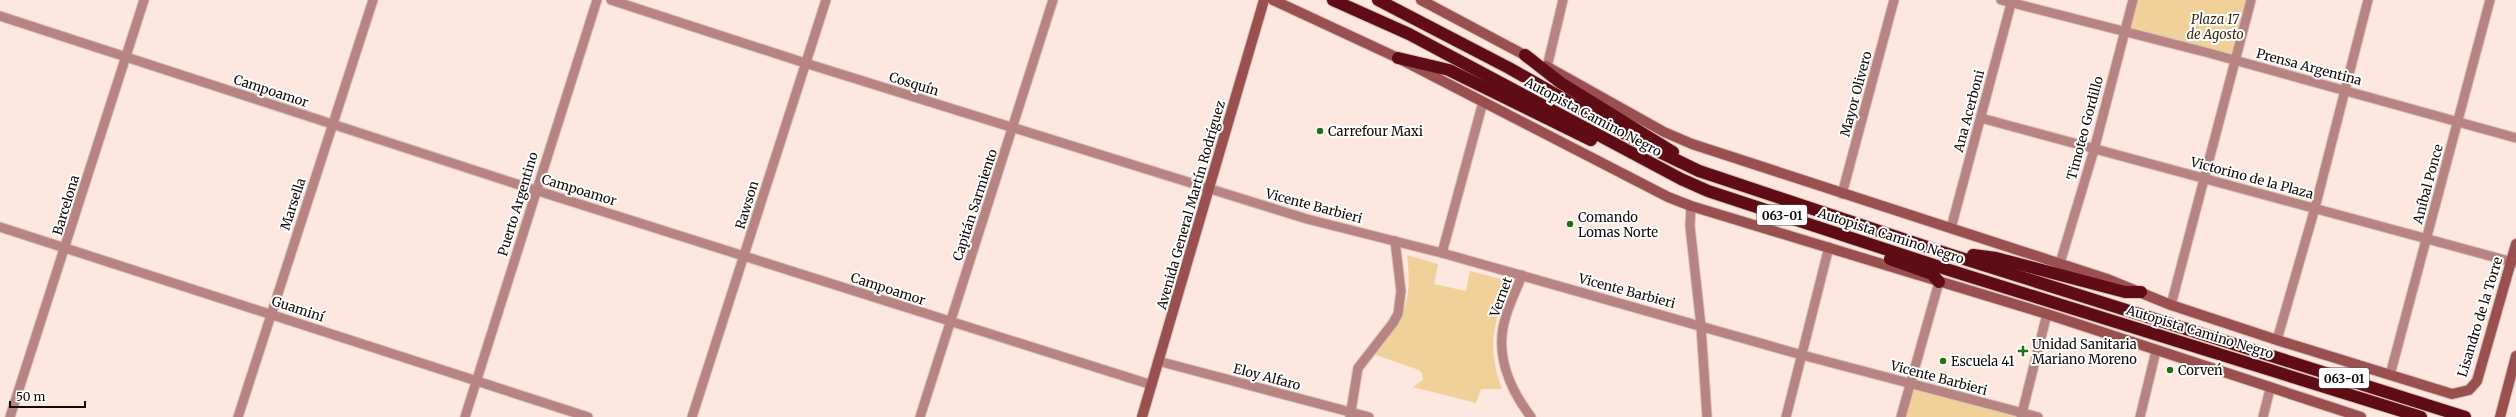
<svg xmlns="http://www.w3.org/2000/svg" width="2516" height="417" viewBox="0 0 2516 417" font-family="Merriweather,serif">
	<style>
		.green { fill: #f0d199 }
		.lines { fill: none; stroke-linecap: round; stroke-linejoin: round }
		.street-casing { stroke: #d8c3bc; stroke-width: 11 }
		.secondary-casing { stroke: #d8c3bc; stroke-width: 12 }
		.highway-casing { stroke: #d8c3bc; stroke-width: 14 }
		.street { stroke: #b88481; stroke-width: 9 }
		.secondary { stroke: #99504f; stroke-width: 10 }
		.highway { stroke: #600c15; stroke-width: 12 }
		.poi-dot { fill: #1f7017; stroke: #fff; stroke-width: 1.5 }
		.labels { text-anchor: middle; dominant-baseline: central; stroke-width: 4; stroke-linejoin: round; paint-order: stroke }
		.shield { fill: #fff; stroke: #595351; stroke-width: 1 }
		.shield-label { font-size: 12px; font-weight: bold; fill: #120906 }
		.park-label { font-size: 13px; font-style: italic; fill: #392b10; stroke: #fff }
		.street-label { font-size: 13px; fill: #120906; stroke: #fff }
		.poi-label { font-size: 13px; fill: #120906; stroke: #fff; text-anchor: start }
	</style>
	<rect width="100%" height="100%" fill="#fee7df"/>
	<g class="green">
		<path d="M2133,0H2251L2235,61L2125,31Z"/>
		<path d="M1407,255L1438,264L1434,284L1466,291L1470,271L1509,281C1494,326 1486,343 1502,389H1481L1476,403L1413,387L1423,380L1422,373L1419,370L1373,354C1404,320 1413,303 1407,255Z"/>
		<path d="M1909,387L2021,417H1901Z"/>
	</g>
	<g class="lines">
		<g class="street-casing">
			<g id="street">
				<path d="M611,0L805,63L1307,219L1442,253L1802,355L2038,417"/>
				<path d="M2001,0L2209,53L2516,138"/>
				<path d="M0,16L535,190L1152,385"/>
				<path d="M1547,67L1563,0"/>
				<path d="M1981,118L2516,263"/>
				<path d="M1842,194L1894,0"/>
				<path d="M1691,206L1690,226L1701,326L1707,417"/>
				<path d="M0,227L588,417"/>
				<path d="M1951,228L2012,0"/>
				<path d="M1442,253L1483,102"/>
				<path d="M2060,263L2094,150L2133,0"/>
				<path d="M1522,275C1517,289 1510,302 1506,316C1494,352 1509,388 1531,417"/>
				<path d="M2171,305L2251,0"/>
				<path d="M2277,340L2315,208L2368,0"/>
				<path d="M1158,361L1369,417"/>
				<path d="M2390,375L2490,0"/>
				<path d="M10,417L144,0"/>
				<path d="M238,417L373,0"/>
				<path d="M465,417L597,0"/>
				<path d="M692,417L826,0"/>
				<path d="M920,417L1053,0"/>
				<path d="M1350,417L1358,368L1393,323L1398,314L1401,291L1395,241"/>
				<path d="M1786,417L1829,247"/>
				<path d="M1901,417L1939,282"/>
				<path d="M2021,417L2047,314"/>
				<path d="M2140,417L2156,351"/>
				<path d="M2263,417L2270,389"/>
			</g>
		</g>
		<g class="secondary-casing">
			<g id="secondary">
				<path d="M1273,0L1398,58L1668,197L1691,206L2047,314L2361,417"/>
				<path d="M1421,0L1532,59"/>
				<path d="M1546,66L1664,132L1692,144L2107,279L2171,305L2277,340L2452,394L2469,390L2477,381L2516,244"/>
				<path d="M1142,417L1264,0"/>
				<path d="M2500,417L2516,356"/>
			</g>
		</g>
		<g class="highway-casing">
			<g id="highway">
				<path d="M1333,0L1409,34L1681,179L1708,191L1949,270L2421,417"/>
				<path d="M1378,0L1509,68L1643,144L1699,171L1942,252L2465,417"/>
				<path d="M1525,55L1561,83L1673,152"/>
				<path d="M1398,58L1449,70L1591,140"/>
				<path d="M1973,255L1996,258L2125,292H2141"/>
				<path d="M1890,259L1932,274L1939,282"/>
			</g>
		</g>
		<use href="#street" class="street"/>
		<use href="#secondary" class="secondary"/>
		<use href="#highway" class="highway"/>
	</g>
	<g class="poi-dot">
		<circle cx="1320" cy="131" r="4"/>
		<circle cx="1570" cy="224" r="4"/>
		<path d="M2021 345h4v4h4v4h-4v4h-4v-4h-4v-4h4z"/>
		<circle cx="1943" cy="361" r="4"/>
		<circle cx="2170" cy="370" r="4"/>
	</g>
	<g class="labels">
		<g class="shield">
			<rect x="1757" y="205" width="50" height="20" rx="3"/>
			<rect x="2319" y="368" width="50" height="20" rx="3"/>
		</g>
		<g class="shield-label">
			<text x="1782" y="215">063-01</text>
			<text x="2344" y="378">063-01</text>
		</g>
		<g class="park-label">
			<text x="2215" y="19">Plaza 17<tspan x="2215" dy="15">de Agosto</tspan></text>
		</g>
		<g class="street-label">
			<text transform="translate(2309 67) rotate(15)">Prensa Argentina</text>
			<text transform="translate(914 84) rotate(17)">Cosquín</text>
			<text transform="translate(271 91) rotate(18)">Campoamor</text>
			<text transform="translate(1856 94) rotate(-75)">Mayor Olivero</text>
			<text transform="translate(1969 111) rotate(-75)">Ana Acerboni</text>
			<text transform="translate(1593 117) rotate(28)">Autopista Camino Negro</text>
			<text transform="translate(2085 128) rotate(-75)">Timoteo Gordillo</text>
			<text transform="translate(2252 178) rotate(15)">Victorino de la Plaza</text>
			<text transform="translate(2428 184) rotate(-75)">Aníbal Ponce</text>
			<text transform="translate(579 190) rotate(17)">Campoamor</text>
			<text transform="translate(293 204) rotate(-72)">Marsella</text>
			<text transform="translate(518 204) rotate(-73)">Puerto Argentino</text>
			<text transform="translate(66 205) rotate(-73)">Barcelona</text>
			<text transform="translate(747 205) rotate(-73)">Rawson</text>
			<text transform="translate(975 205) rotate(-72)">Capitán Sarmiento</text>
			<text transform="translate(1191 205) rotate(-74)">Avenida General Martín Rodríguez</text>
			<text transform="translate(1314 206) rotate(15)">Vicente Barbieri</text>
			<text transform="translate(1891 236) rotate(18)">Autopista Camino Negro</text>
			<text transform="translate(888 289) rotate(18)">Campoamor</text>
			<text transform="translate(1627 291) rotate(15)">Vicente Barbieri</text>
			<text transform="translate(1501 297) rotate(-70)">Vernet</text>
			<text transform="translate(298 309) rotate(18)">Guaminí</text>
			<text transform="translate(2480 317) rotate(-73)">Lisandro de la Torre</text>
			<text transform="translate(2200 332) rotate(17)">Autopista Camino Negro</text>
			<text transform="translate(1267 377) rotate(15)">Eloy Alfaro</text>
			<text transform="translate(1939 378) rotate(15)">Vicente Barbieri</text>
		</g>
		<g class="poi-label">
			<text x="1328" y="131">Carrefour Maxi</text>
			<text x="1578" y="217">Comando<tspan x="1578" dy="15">Lomas Norte</tspan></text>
			<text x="2032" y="344">Unidad Sanitaria<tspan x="2032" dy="15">Mariano Moreno</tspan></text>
			<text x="1951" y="361">Escuela 41</text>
			<text x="2178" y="370">Corveń</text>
		</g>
	</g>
	<path d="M10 401v6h75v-6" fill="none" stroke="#120906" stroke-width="2"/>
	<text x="16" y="401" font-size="12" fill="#120906" stroke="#ffffff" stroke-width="3" paint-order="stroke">50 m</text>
</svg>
